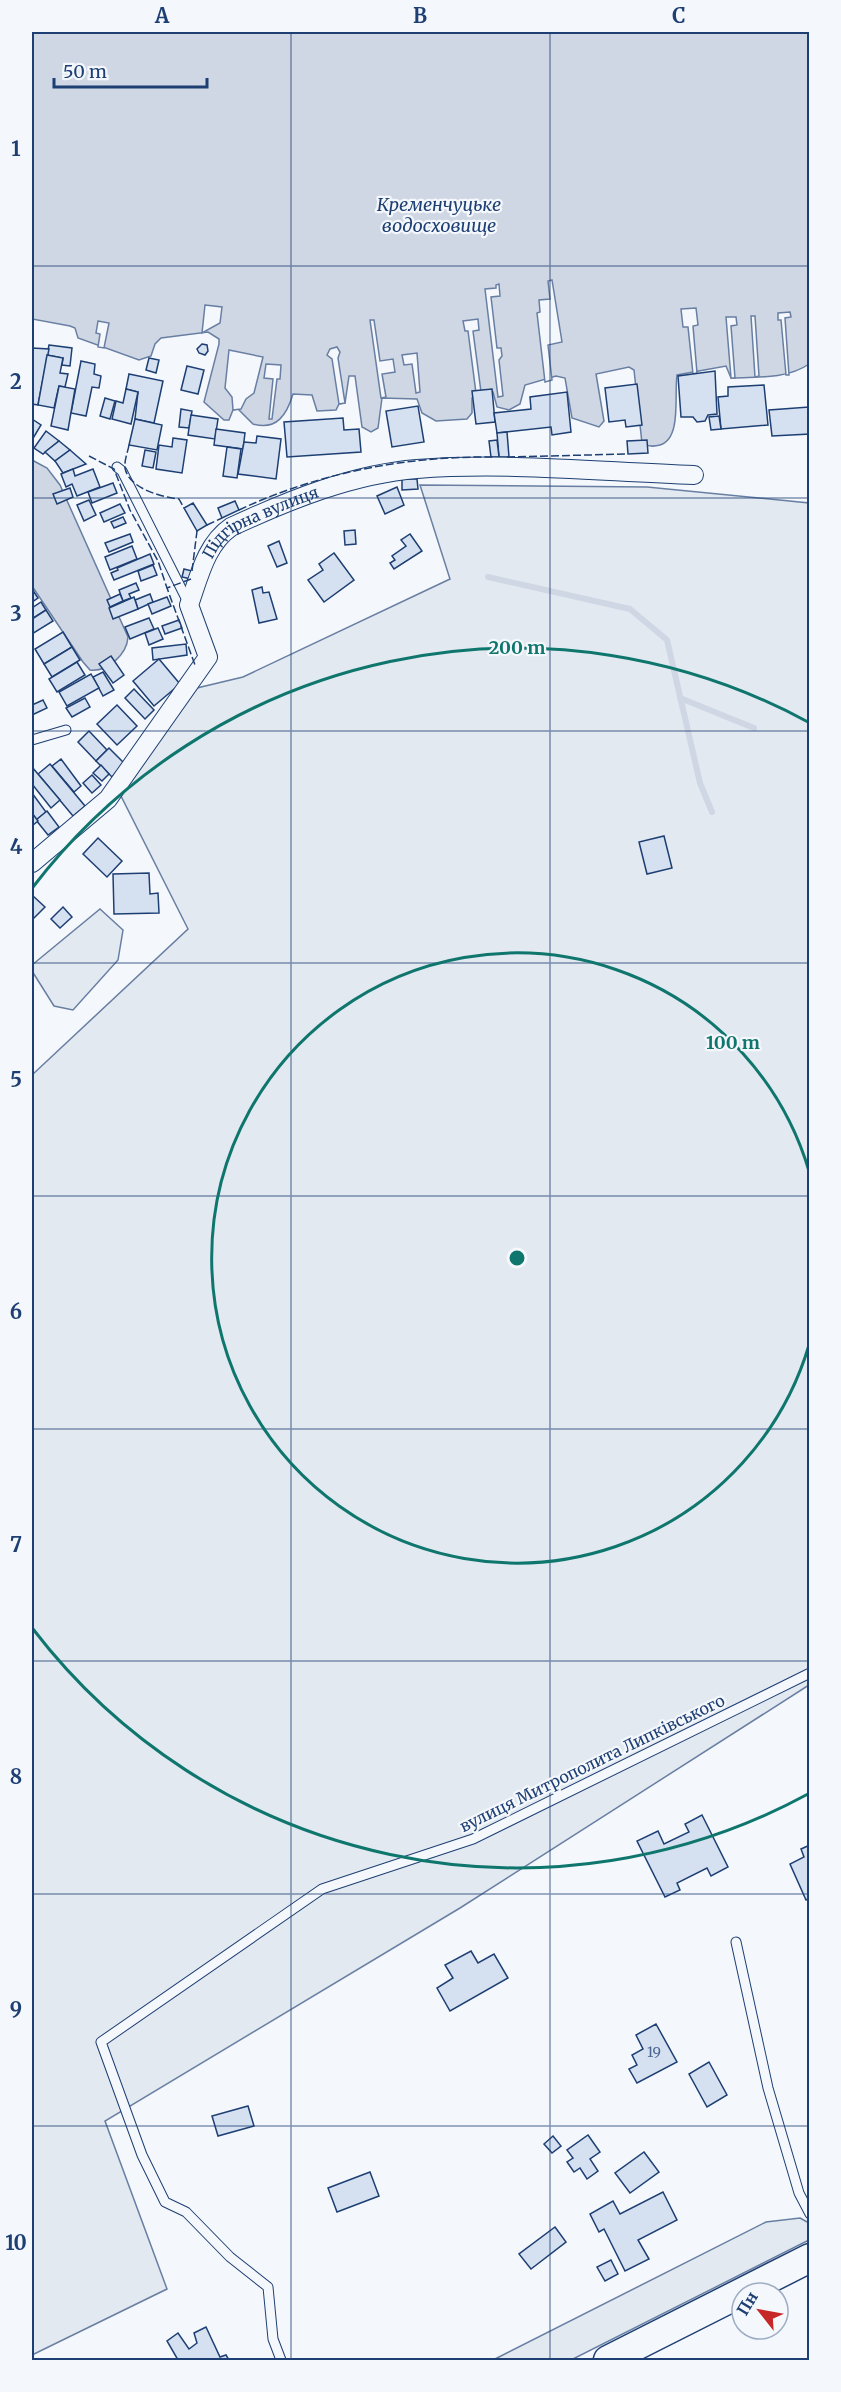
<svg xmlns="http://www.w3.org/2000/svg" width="841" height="2392" viewBox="0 0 841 2392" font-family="Merriweather,serif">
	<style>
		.green { fill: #e3e9f0; stroke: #687fa3; stroke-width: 1.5 }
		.water { fill: #cfd7e4; stroke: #687fa3; stroke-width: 1.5 }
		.pier { fill: #f4f7fb; stroke: #687fa3; stroke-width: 1.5 }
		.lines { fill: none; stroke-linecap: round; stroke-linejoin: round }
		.stream { stroke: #cfd7e4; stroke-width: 6 }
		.building { fill: #d5e0f0; stroke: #1d3f73; stroke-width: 1.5 }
		.lane-casing { stroke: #1d3f73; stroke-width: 11 }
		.street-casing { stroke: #1d3f73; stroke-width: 20 }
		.primary-casing { stroke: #1d3f73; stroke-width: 31 }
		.lane { stroke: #f4f7fb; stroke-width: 9 }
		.street { stroke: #f4f7fb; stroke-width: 18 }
		.primary { stroke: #f4f7fb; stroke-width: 28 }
		.fence { stroke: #1d3f73; stroke-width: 1.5; stroke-dasharray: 8 3; stroke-linecap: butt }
		.grid { fill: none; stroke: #1d3f73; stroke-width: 1.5; stroke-opacity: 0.55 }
		.ring { fill: none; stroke: #0f766e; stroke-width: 3 }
		.labels { text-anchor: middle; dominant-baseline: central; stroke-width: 4.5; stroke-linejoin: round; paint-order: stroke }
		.number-label { font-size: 14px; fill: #4b6792 }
		.street-label { font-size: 16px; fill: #1d3f73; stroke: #f4f7fb }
		.water-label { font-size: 18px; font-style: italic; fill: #1d3f73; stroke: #f4f7fb }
		.centre { fill: #0f766e; stroke: #f4f7fb; stroke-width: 3 }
		.ring-label { font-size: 18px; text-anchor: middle; font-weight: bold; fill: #0f766e; stroke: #f4f7fb; stroke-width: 4.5; stroke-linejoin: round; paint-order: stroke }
		.neatline { fill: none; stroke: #1d3f73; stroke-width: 2 }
		.grid-label { font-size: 20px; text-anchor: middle; font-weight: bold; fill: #1d3f73 }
	</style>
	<rect width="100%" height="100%" fill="#f4f7fb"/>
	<g class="green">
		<path d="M420,485L647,487L809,503V1685L460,1908L105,2121L167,2289L32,2355V1075L188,929L120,794L197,688L243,677L450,579Z"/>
		<path d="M100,909L123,930L118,960L73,1010L54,1006L32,971V965Z"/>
		<path d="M800,2218L809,2223V2240L571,2360H493L766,2222Z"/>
	</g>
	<g class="water">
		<path d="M32,32H809V364C788,379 756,377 731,378L726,366L677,375C674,394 682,439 660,445C653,447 648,447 642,443L634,370L629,367L596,374L604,421L599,427L572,418L565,378L556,376L525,385L520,404L509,410L497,407L493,392L476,393L472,398V413L467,419L436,421L422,413L417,399L382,398L378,428L371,432L362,427L355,376H349L345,403L339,404L336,410L317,411L312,395L293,394C287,414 277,431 253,424L238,409L233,410L229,420H224L204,402L219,344V339L208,332L161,338L155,344L151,356L139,360L78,338L75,328L70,326L32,319Z"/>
		<path d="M32,460L47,468L60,485L128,637C127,654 108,672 90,670L83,662L32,586Z"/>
	</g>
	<g class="pier">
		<path d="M552,280L562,342L548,345L552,380L545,382L537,313L540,312L539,300L550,299L548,281Z"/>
		<path d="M499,284L500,296L491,297L497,348H501L502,356L499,360L503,396L498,397L485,289L496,288V285Z"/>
		<path d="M205,305L222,307L220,323L202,333Z"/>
		<path d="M696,308L698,325L693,326L697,373L693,374L688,327H683L681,309Z"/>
		<path d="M790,312L791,317L785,318L789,375H786L781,320H778V313Z"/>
		<path d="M751,316H755L759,376L755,377Z"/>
		<path d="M726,317H736L737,325L731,326L735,378H731Z"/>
		<path d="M478,319L479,330L473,331L481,392L476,393L468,331H465L463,321Z"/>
		<path d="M370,320H374L380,361L393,359L395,372L382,374L386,397L381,398Z"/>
		<path d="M98,321L109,323L104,348L98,347L100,334L96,333Z"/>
		<path d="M337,347L340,352L338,358L345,403L339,404L332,359L327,355L330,349Z"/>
		<path d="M229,350L263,357L254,393L246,399L241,409L233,410L232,397L225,388Z"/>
		<path d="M417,353L420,392L416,393L412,364L404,365L402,355Z"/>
		<path d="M266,364L281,365L280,379H277L272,419H269L273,379L264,378Z"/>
	</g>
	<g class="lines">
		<g class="stream">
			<path d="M488,577L630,609L667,640L700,783L712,812"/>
			<path d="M680,698L754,728"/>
		</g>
	</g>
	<g class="building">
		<path d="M202,344L207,345L208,351L205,355L199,353L197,349Z"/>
		<path d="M49,345L72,348L70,366L62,365L63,358L47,355Z"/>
		<path d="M32,348L49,349L38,405L32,404Z"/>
		<path d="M47,355L63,358L60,373L68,374L65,387L59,386L54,408L38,405Z"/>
		<path d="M149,358L159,360L156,373L146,370Z"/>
		<path d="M81,361L95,364L94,374L101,376L99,388L92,387L86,416L71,413Z"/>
		<path d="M187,366L204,370L198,394L181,390Z"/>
		<path d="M715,371L717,414L708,415L705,421L697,422L693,417H681L678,376Z"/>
		<path d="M129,374L163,381L154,423L135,419L138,392L126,389Z"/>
		<path d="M637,384L642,425L626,427L625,420L609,422L605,388Z"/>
		<path d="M764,385L768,425L721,429L718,397L728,396V387Z"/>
		<path d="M59,386L75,389L68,430L51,426Z"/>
		<path d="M126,389L138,392L131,424L112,419L116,401L123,403Z"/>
		<path d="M492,389L495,422L476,424L472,391Z"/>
		<path d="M567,392L571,432L552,435L551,427L497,433L494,413L531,409L530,397Z"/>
		<path d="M105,398L115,401L110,419L100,416Z"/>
		<path d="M418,406L424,442L392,447L386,411Z"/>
		<path d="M809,407L810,434L772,436L769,410Z"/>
		<path d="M181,409L192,411L189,428L179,427Z"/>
		<path d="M191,415L218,419L215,439L188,435Z"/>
		<path d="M719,416L721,429L711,430L709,417Z"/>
		<path d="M343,418L344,430L359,429L361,452L287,457L284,422Z"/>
		<path d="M32,419L41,425L32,440Z"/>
		<path d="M135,419L162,425L157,450L129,445Z"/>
		<path d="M216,429L245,433L243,449L214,445Z"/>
		<path d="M46,431L59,441L43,454L34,448Z"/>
		<path d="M507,432L509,457H499L497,433Z"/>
		<path d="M257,436L281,439L276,479L238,474L244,442L256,443Z"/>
		<path d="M173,438L187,440L182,473L156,469L159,445L172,447Z"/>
		<path d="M497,440L499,457H491L489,441Z"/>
		<path d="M647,440L648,453L628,454L627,441Z"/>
		<path d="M59,441L70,450L55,461L45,452Z"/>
		<path d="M227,447L241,449L237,478L223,476Z"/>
		<path d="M70,450L86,464L63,473L55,461Z"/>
		<path d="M145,450L156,452L153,468L142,466Z"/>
		<path d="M73,469L75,476L93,469L100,487L77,496L72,484L66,487L61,474Z"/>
		<path d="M402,479H417L418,489L402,490Z"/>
		<path d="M113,483L117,493L92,503L88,492Z"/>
		<path d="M397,487L404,505L385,514L377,496Z"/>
		<path d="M70,488L73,497L57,504L53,494Z"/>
		<path d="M89,500L96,515L84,521L77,505Z"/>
		<path d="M235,501L239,510L222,518L218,508Z"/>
		<path d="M193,503L207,525L197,531L184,508Z"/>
		<path d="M120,504L125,513L104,522L100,513Z"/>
		<path d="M123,517L126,523L114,528L111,522Z"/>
		<path d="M355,530L356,544L345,545L344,531Z"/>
		<path d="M130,534L133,542L109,552L105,543Z"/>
		<path d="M410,534L422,551L394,569L390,563L395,560L392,556L406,546L401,540Z"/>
		<path d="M279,541L287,563L277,567L268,546Z"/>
		<path d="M132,546L137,559L110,570L105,557Z"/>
		<path d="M334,553L354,580L324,602L308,580L323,570L319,564Z"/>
		<path d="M150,554L154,564L114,580L111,573L118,570L117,568Z"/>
		<path d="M153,565L157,575L141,581L138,571Z"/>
		<path d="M184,569L192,571L191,579L182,577Z"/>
		<path d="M136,583L139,590L129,594L131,598L123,601L119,590Z"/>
		<path d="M262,587L263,593L269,592L277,619L259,623L252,590Z"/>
		<path d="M32,589L38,598L32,602Z"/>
		<path d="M120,594L123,601L110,607L107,600Z"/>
		<path d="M150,594L153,602L138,609L135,600Z"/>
		<path d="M134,597L138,609L113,619L109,608Z"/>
		<path d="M167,597L171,606L152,614L148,604Z"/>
		<path d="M41,602L46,610L32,619V608Z"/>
		<path d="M46,610L53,621L32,634V619Z"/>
		<path d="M149,618L154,629L130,639L125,627Z"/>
		<path d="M179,620L182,628L165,634L162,626Z"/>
		<path d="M158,628L163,639L149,645L145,633Z"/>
		<path d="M63,632L72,647L44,664L35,649Z"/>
		<path d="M186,644L187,655L153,660L152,648Z"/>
		<path d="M72,647L80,660L52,677L44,664Z"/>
		<path d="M111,656L124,675L113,683L99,664Z"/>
		<path d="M159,659L180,684L154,706L133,681Z"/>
		<path d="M77,662L85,675L57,692L49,679Z"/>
		<path d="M103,672L114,690L103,696L93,677Z"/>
		<path d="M91,674L99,688L67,706L59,692Z"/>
		<path d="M134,689L154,710L145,719L125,698Z"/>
		<path d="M85,698L90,707L72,717L66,708Z"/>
		<path d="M43,700L47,708L32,715V705Z"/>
		<path d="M117,705L137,726L117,745L97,724Z"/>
		<path d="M89,731L107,750L96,761L78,742Z"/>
		<path d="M109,748L124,763L112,777L96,761Z"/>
		<path d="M61,759L81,786L74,792L52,766Z"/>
		<path d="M50,764L85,806L73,816L38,774Z"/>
		<path d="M101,765L109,774L102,781L93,773Z"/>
		<path d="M32,767L60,800L51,808L32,784Z"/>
		<path d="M92,775L101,785L92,793L83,783Z"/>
		<path d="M32,793L46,812L36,820L32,813Z"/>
		<path d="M47,811L59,827L48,835L36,820Z"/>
		<path d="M32,813L38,821L32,826Z"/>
		<path d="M664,836L672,868L647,874L639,842Z"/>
		<path d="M98,838L122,861L107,877L83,854Z"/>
		<path d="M149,873L150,894L158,893L159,913L114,914L113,874Z"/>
		<path d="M32,895L45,907L32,920Z"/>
		<path d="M63,907L72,917L60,928L51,919Z"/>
		<path d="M702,1815L728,1867L711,1876L707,1868L677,1883L680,1890L665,1897L637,1841L658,1831L664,1844L689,1832L685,1824Z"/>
		<path d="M810,1845V1898L806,1900L790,1864L804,1857L801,1849Z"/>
		<path d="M471,1951L478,1963L494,1954L508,1978L450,2011L437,1988L453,1978L445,1965Z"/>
		<path d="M656,2024L677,2062L637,2083L629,2069L637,2065L632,2055L643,2049L636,2035Z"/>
		<path d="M709,2062L727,2095L707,2107L689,2074Z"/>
		<path d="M248,2106L254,2126L218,2136L212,2116Z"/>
		<path d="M588,2135L600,2152L590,2159L598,2171L587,2179L580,2168L574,2172L567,2162L573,2158L567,2150Z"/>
		<path d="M553,2136L561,2146L552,2153L544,2144Z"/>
		<path d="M644,2152L659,2172L630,2193L615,2173Z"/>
		<path d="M370,2172L379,2196L337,2212L328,2188Z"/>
		<path d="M663,2192L677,2220L638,2240L649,2259L625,2271L604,2229L599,2232L590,2214L613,2201L620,2214Z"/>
		<path d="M555,2227L566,2242L531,2269L519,2254Z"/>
		<path d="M611,2260L618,2274L605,2281L597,2267Z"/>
		<path d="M206,2327L220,2357L226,2355L229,2360H178L167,2341L178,2333L189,2349L197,2343L194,2333Z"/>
	</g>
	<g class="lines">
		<g class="lane-casing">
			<g id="lane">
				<path d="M117,467L122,471L188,602"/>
				<path d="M32,740L66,730"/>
				<path d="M736,1942L768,2088L799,2193L810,2214"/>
				<path d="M281,2360L273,2339L268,2287L230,2257L186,2212L165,2202L142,2155L101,2042L322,1889L473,1839L810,1673"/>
			</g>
		</g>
		<g class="street-casing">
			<g id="street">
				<path id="s1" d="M32,863L108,799L208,657L189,605C199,577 206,544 231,527C289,500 353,474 417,469C507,462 604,472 694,475"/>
			</g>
		</g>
		<g class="primary-casing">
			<path id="primary" d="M608,2360L810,2258"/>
		</g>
		<use href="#lane" class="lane"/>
		<use href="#street" class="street"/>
		<use href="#primary" class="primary"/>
		<g class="fence">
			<path d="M129,445C128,451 124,461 125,468C129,489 162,497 179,499L184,508"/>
			<path d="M89,456L114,469L130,510L158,561L167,588"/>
			<path d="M507,457L628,454"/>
			<path d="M239,510C320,472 407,456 495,457"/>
			<path d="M207,525L222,518"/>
			<path d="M192,571L197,531"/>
			<path d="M191,579L167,588L195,665"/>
		</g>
	</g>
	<path class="grid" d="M291,32V2360M550,32V2360M32,266H810M32,498H810M32,731H810M32,963H810M32,1196H810M32,1429H810M32,1661H810M32,1894H810M32,2126H810"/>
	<g class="ring">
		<path d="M809 1345A305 305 0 1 1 809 1171"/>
		<path d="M808 1794A610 610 0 0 1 33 1629M33 887A610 610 0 0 1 808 722"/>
	</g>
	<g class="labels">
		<g class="number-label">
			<text x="654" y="2052">19</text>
		</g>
		<g class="street-label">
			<text stroke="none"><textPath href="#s1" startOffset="446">Підгірна вулиця</textPath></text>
			<text transform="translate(592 1763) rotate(-26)">вулиця Митрополита Липківського</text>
		</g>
		<g class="water-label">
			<text x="439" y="204">Кременчуцьке<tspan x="439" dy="21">водосховище</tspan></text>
		</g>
	</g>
	<circle cx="517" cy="1258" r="9" class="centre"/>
	<g class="ring-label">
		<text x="517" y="654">200 m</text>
		<text x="733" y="1049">100 m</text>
	</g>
	<rect width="841" height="2392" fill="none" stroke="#f4f7fb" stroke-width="66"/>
	<g transform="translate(760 2311) rotate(301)"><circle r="28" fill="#f4f7fb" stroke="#9eadc5" stroke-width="1.5"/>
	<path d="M0-4.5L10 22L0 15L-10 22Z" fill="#c62828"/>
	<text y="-9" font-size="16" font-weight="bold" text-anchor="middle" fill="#1d3f73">Пн</text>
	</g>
	<path d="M54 78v9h153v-9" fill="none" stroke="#1d3f73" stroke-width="3"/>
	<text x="63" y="78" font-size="18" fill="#1d3f73" stroke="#f4f7fb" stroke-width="4.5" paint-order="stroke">50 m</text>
	<rect x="33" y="33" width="775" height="2326" class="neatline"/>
	<g class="grid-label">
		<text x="162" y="23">A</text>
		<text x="420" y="23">B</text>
		<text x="679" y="23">C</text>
		<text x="16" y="156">1</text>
		<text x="16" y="389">2</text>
		<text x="16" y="621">3</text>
		<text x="16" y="854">4</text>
		<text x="16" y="1087">5</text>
		<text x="16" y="1319">6</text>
		<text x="16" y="1552">7</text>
		<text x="16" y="1784">8</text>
		<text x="16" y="2017">9</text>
		<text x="16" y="2250">10</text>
	</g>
</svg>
